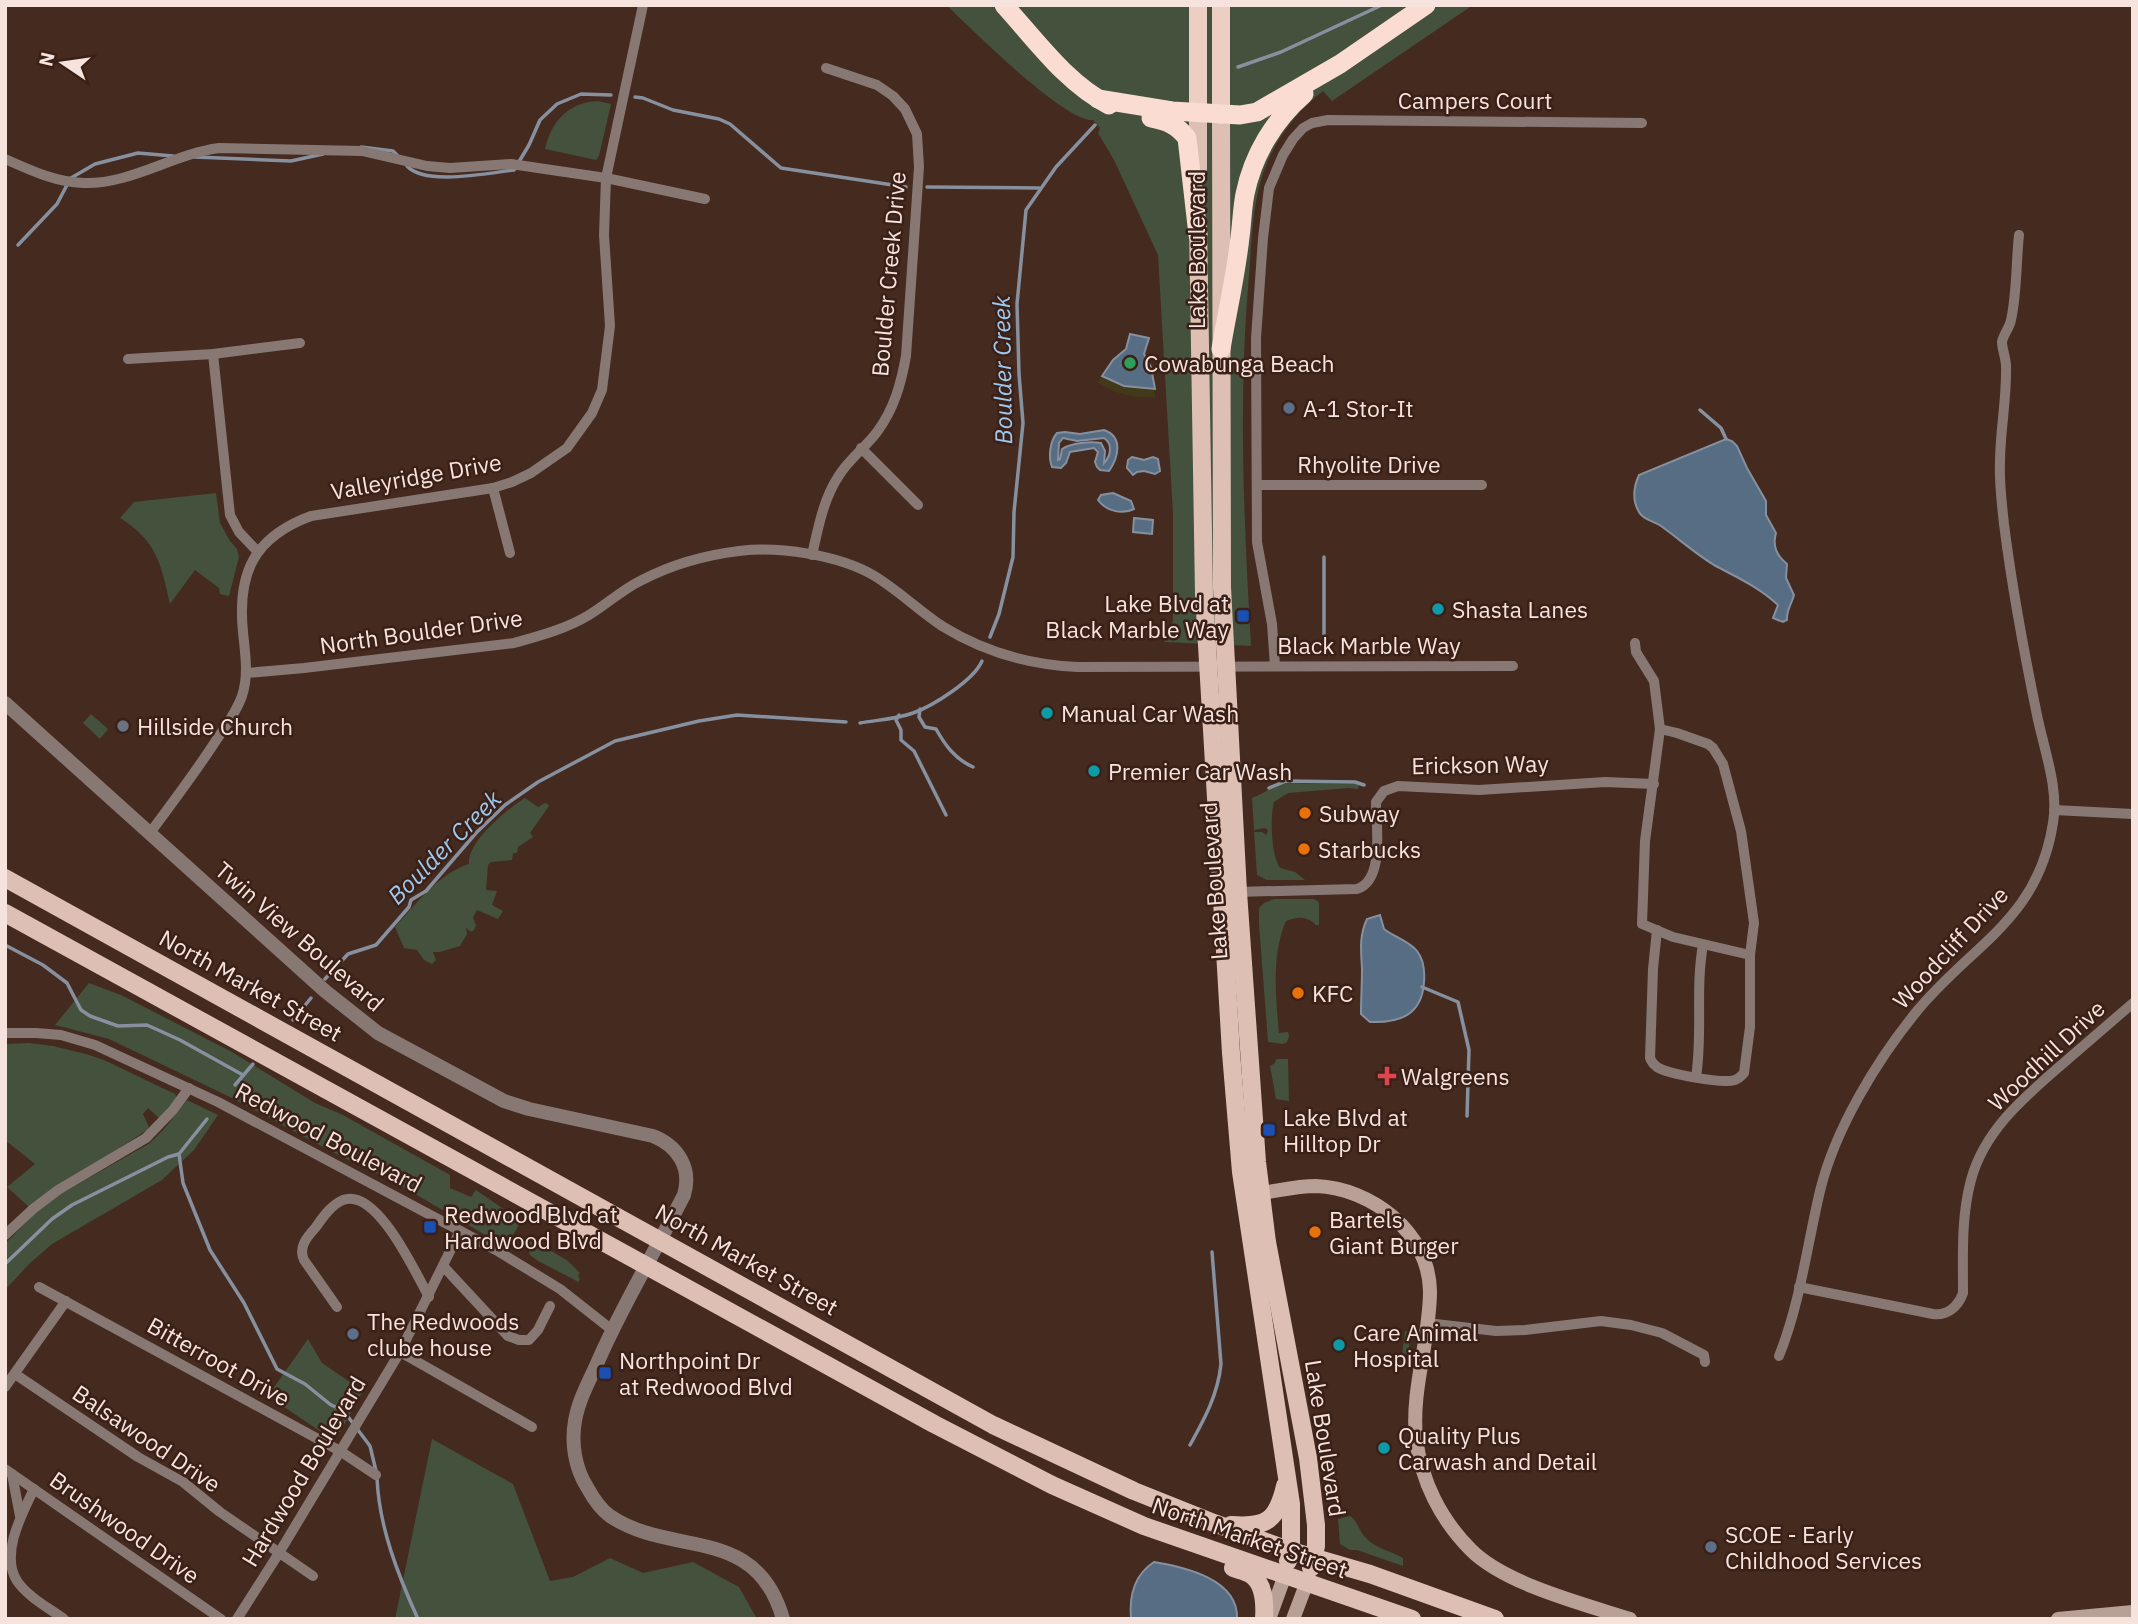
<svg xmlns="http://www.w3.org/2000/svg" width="2138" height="1624" viewBox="0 0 2138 1624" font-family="'IBM Plex Sans',sans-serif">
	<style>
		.green { fill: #43513d }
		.sand { fill: #413919 }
		.water { fill: #566d83; stroke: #86909e; stroke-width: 2; fill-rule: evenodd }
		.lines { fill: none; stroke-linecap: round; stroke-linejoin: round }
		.stream { stroke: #86909e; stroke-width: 3.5 }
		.minor { stroke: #877873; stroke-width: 10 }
		.tertiary { stroke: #877873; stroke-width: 14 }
		.secondary { stroke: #b8a097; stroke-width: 14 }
		.primary { stroke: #ddbfb4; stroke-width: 18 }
		.trunk { stroke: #eccec3; stroke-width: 18 }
		.motorway { stroke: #fadcd2; stroke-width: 19 }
		.leisure-dot { fill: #2e9e5b; stroke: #3a2016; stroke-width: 2.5 }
		.service-dot { fill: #5c6f8a; stroke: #3a2016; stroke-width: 2.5 }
		.culture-dot { fill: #0f9aa8; stroke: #3a2016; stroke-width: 2.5 }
		.transit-dot { fill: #1a4fb4; stroke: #3a2016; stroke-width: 2.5 }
		.worship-dot { fill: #6b7280; stroke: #3a2016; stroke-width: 2.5 }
		.food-dot { fill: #e8710a; stroke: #3a2016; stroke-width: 2.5 }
		.health-dot { fill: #e0444e; stroke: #3a2016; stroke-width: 2.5 }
		.labels { text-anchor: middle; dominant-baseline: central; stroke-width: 5; stroke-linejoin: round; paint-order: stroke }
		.street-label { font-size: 23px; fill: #f6e3dd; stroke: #3a2016 }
		.poi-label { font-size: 23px; fill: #f6e3dd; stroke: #3a2016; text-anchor: start }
		.water-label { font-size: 24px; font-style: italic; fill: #9dc9f1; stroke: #3a2016 }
	</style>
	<rect width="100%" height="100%" fill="#452a20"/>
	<g class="green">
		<path d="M946,5H1473L1332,101L1323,91C1297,111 1275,139 1264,171C1252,204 1252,241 1249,275C1238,398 1244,523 1251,646L1164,642L1173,621V514L1158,255L1114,160L1098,133L1100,128L1093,120C1064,122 971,28 946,5Z"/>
		<path d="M598,101L611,104L599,156L596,160L545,149C551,121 569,102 598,101Z"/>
		<path d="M216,493L220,523L230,541L237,549L239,557L229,596L220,594L219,588L195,570L170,604C161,564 157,541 120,518L134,502Z"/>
		<path d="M91,714L108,729L100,739L83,723Z"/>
		<path d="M1282,783L1359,784L1358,789L1349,788L1288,793L1274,802C1270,817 1271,855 1280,868L1295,872L1305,880H1267L1257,875L1254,832H1262L1266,835L1268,830L1265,828L1254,830L1252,798C1263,794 1271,787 1282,783Z"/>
		<path d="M525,798L538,807L545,803L548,804L549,806L530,833L533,837L518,847L517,853H513L512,860L491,862L488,865L486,890L497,891L492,905L503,911L498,919L477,910L473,917L476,926L474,930L471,932L466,928L467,934L460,946L440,952H433L436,960L432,964L424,960L417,950L404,948L395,927C416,904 438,874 469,864C467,842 507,809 525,798Z"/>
		<path d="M1274,899H1313L1318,901L1319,904V925H1316C1307,916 1298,916 1286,921C1271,955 1276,998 1279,1033L1288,1032L1289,1036L1287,1042L1283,1044L1268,1042L1259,924V908L1264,903Z"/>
		<path d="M89,983L121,995L232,1052L315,1103L343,1115L450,1175V1188L471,1197L476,1190L512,1215L520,1223L506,1247L391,1180L338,1155L232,1098L109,1039L55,1025Z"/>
		<path d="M29,1043L53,1046L86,1054L104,1060L175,1094L177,1098L159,1118L148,1108L143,1114L149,1127L147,1130L29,1207L7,1187L35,1164L5,1140V1044Z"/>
		<path d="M1276,1059H1288L1289,1101L1276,1099L1270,1066L1275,1063Z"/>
		<path d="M187,1100L218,1115L194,1150L162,1180L52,1244L30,1263L5,1290V1244L37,1211L59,1195L150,1143L165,1128Z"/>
		<path d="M528,1237L568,1261L580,1273L578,1275L580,1280L578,1282L573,1279L538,1261L530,1255L526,1243Z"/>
		<path d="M1405,1331H1411L1407,1363L1401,1362Z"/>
		<path d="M308,1339L322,1363L363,1391L340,1432L330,1438L268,1396Z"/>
		<path d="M432,1439L513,1484L550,1581L573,1577L610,1558L643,1573L693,1562L739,1587L757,1619H395Z"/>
		<path d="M1350,1516C1358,1521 1359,1532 1367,1539C1377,1549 1391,1551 1403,1558V1566L1357,1550H1350L1340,1544L1338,1519Z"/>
	</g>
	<path class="sand" d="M1102,376L1124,386L1155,389V397C1135,399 1114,394 1097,382Z"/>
	<g class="water">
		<path d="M1130,334L1149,338L1144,354L1151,367L1155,389L1124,386L1102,376L1113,360L1126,349Z"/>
		<path d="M1104,430C1124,437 1118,458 1109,471L1100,470L1097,467L1095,462L1098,452L1094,448L1070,452L1066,463L1061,468L1052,467C1048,457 1050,441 1057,433L1065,432L1080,434ZM1063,438L1077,441L1104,438C1113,444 1111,456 1104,463L1105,451L1101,443C1091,441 1071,443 1062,449L1060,459L1058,460L1059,443Z"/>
		<path d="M1726,439L1732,441L1737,446L1747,468L1766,501V515L1776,533C1772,546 1777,556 1787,564L1786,578L1794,595C1792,603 1786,611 1787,620L1783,622L1773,618L1778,605C1759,587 1738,578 1714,565C1696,554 1679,539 1661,526C1654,521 1643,520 1639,512C1632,500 1634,486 1639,475Z"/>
		<path d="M1132,457L1144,460L1153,457L1158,459L1160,471L1155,474L1144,471L1137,472L1133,475L1127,468L1128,460Z"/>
		<path d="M1113,493L1131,501L1134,509C1122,515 1106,511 1098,500L1101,495Z"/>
		<path d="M1134,518L1153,520L1152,534L1133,532Z"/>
		<path d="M1380,915L1384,929C1394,937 1409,941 1417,951C1424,960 1425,970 1424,982C1422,1015 1400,1023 1370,1022L1361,1014C1361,999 1362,984 1362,969C1361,950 1359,936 1367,919Z"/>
		<path d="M1154,1562C1184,1567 1239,1579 1237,1619H1131C1129,1596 1134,1575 1154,1562Z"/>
	</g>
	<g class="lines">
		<g class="stream">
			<path d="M1238,67L1281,52L1382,5"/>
			<path d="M635,97L643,98L673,110L719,119L730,124L781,168L906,187"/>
			<path d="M361,147L393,151L397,155"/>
			<path d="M195,157L291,161L323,154"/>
			<path d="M407,166C425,186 488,173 514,170L529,145L540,120L557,104L581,94L611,95"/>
			<path d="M71,178L95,164L138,153L173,156"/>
			<path d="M927,187L1039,188"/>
			<path d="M18,245L57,204L67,185"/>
			<path d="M1700,410L1721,428L1726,439"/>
			<path d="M1324,557V651"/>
			<path d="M990,637L999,614L1013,557L1014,512L1023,423L1019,374L1017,304L1026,210L1056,167L1095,125"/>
			<path d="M920,709L919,717L925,727L936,729C945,745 955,759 973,767"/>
			<path d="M899,715L896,720L901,730V740L914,751L946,815"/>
			<path d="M860,723C877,720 897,719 913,713C933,706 974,680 982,661"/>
			<path d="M1269,788L1286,781L1355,782L1364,785"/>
			<path d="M5,945L43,965L67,983L81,1010L90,1016L118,1026L147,1025L180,1040L243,1075"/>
			<path d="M325,979L348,954L376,945L409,907L411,900L426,891L476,833L505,805L538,782L615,741L699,721L737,715L846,722"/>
			<path d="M1422,987L1458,1002L1469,1050L1467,1116"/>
			<path d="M293,1020L311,998"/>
			<path d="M235,1085L253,1064"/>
			<path d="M179,1154L183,1183L210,1250L244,1303L277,1369L305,1384L331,1405L343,1410L370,1446L376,1471"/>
			<path d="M5,1264L52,1219L72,1205L168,1157L179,1154L207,1119"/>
			<path d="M1190,1445C1205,1418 1218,1394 1221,1364L1212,1252"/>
			<path d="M377,1478C379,1527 398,1575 418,1619"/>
		</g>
		<g class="minor">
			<path d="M5,159C30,170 55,182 83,183C130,185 173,154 219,148L362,151L427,166L450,168L511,164L606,178L705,199"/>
			<path d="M213,354L230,515L239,532L258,552"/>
			<path d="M128,359L213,354L300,343"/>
			<path d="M861,448L918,505"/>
			<path d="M1257,485H1482"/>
			<path d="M493,488L510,553"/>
			<path d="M812,555C818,529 823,500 838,477C848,460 865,448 877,432C894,409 901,384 906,356L919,167L917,134L905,109L893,96L877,85L826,68"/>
			<path d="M1635,643L1636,652L1654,681L1660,729L1645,841L1642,924L1673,937L1750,955"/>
			<path d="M1275,666L1272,624L1257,542L1256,338L1263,238L1269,188L1283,155L1293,139L1303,128L1312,123L1328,120L1642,123"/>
			<path d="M247,673L304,668L514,643C539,636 566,629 589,615C607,604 623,589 642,580C671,565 706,555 739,551C779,546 838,555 873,575C898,590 918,610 942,626C984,652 1029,665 1078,667L1513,666"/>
			<path d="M2054,810L2133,814"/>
			<path d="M150,833C172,803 195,773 215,742C225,727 236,713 242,696C249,675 245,653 243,632C237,573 254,537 311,516L493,488L512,482L531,473L567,448L592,413L602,390L610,326L604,235L606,178L643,5"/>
			<path d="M1235,892L1357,889C1385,880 1376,826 1376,802L1384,791L1398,786L1479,790L1605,782L1654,784"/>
			<path d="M1657,930L1653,969L1650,1058C1653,1064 1652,1063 1657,1067C1668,1074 1722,1084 1735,1080C1740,1078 1740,1077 1744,1073L1750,1027V955L1754,923L1741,831L1723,764L1713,748L1708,744L1677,733L1660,729"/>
			<path d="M5,1033H36L61,1035L95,1045L218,1102L496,1250L560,1289L612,1330"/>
			<path d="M1696,1077C1703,1033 1695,989 1703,945"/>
			<path d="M5,1235L33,1209L58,1190L146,1138L173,1110L189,1088"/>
			<path d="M444,1267L508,1336L519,1340H529L538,1330L550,1306"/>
			<path d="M39,1287L340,1451L376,1475"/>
			<path d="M1799,1287L1933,1314C1947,1316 1958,1307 1963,1293C1963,1256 1961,1217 1971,1180C1985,1128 2028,1094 2067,1060C2089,1041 2111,1022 2133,1003"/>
			<path d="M337,1307L304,1260C298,1247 307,1237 316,1227C323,1217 331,1205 343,1200C377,1187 416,1274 429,1297"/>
			<path d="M1427,1323L1496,1331L1525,1330L1601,1321L1631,1325L1662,1333L1704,1355L1705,1362"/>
			<path d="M400,1352L532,1427"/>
			<path d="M1779,1356C1800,1304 1807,1246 1820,1191C1835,1129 1877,1060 1917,1011C1972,944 2038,920 2053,823C2059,788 2044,750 2037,715C2024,652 2012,588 2004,524C2002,504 1999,483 2000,463C2000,431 2007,398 2006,366C2006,358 2002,349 2002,342C2003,335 2010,327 2011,320C2017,293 2016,263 2019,235"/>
			<path d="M15,1374L138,1457L183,1482L220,1512L313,1576"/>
			<path d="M5,1387L66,1301"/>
			<path d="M5,1469L221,1619"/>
			<path d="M12,1474L20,1516"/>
			<path d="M34,1489C22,1514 0,1554 17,1581C28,1597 49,1608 64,1619"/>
			<path d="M237,1619L279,1553L400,1352L460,1231"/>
		</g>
		<path class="tertiary" d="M5,703L325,991L378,1033L504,1101L529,1109L653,1136C678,1146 692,1168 684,1195C655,1252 621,1307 596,1366C588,1383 578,1402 575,1421C571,1443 575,1468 587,1487C593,1498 600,1509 610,1516C672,1558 756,1523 783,1619"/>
		<g class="secondary">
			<path d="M1253,1194C1274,1192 1294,1186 1316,1186C1371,1188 1429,1232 1430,1291C1430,1340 1411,1389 1416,1438C1421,1481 1441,1520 1471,1550C1505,1584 1583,1604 1630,1619"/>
			<path d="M1269,1619L1285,1575"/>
			<path d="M1293,1619L1307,1582"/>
			<path d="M2058,1619L2133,1612"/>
		</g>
		<g class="primary">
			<path d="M1221,115L1222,587L1238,892L1257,1162L1267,1242L1308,1458L1316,1525V1546L1311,1568"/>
			<path d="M1198,170V113"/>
			<path d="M1198,223L1204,594L1231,1053L1241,1172L1291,1504V1551L1288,1561"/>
			<path d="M5,878L993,1425L1134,1491L1214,1523L1291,1551L1370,1574L1495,1619"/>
			<path d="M5,913L934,1424L1052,1485L1144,1526L1412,1619"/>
			<path d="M1231,1525C1267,1528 1277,1520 1285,1486"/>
			<path d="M1233,1568C1238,1570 1245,1571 1250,1574C1265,1583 1265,1604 1264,1619"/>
		</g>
		<g class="trunk">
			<path d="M1198,113V5"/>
			<path d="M1221,115V5"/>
		</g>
		<g class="motorway">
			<path d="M1004,5C1036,40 1066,83 1109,105"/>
			<path d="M1098,99L1172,111L1240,115L1257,112L1340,64L1426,5"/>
			<path d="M1151,118C1167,121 1177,125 1187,138L1198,235"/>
			<path d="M1221,349C1227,312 1236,275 1240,237C1242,223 1242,209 1245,194C1253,155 1274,120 1304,94"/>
		</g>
	</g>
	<circle class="leisure-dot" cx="1130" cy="363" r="7"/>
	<g class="service-dot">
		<circle cx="1289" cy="408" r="7"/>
		<circle cx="353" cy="1334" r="7"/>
		<circle cx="1711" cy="1547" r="7"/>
	</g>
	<g class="culture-dot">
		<circle cx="1438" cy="609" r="7"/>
		<circle cx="1047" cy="713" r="7"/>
		<circle cx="1094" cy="771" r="7"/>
		<circle cx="1339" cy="1345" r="7"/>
		<circle cx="1384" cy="1448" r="7"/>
	</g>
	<g class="transit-dot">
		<rect x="1236" y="609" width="14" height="14" rx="3.5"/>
		<rect x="1262" y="1123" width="14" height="14" rx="3.5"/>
		<rect x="423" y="1220" width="14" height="14" rx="3.5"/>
		<rect x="598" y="1366" width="14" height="14" rx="3.5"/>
	</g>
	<circle class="worship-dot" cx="123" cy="726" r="7"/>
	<g class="food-dot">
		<circle cx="1305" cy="813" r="7"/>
		<circle cx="1304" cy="849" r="7"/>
		<circle cx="1298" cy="993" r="7"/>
		<circle cx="1315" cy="1232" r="7"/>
	</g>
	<path class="health-dot" d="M1383.5 1065.5h7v7h7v7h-7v7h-7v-7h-7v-7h7z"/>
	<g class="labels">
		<g class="street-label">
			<text x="1475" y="100">Campers Court</text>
			<text transform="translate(1196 250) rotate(-90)">Lake Boulevard</text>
			<text transform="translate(888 274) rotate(-85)">Boulder Creek Drive</text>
			<text x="1369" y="464">Rhyolite Drive</text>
			<text transform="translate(416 476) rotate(-10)">Valleyridge Drive</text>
			<text transform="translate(421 631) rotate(-8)">North Boulder Drive</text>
			<text x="1369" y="645">Black Marble Way</text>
			<text transform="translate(1480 764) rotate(-1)">Erickson Way</text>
			<text transform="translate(1213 881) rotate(-94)">Lake Boulevard</text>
			<text transform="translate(300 936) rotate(41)">Twin View Boulevard</text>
			<text transform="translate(1950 947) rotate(-47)">Woodcliff Drive</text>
			<text transform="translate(251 985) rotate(29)">North Market Street</text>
			<text transform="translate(2046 1055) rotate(-43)">Woodhill Drive</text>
			<text transform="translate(329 1137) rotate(28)">Redwood Boulevard</text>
			<text transform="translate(747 1259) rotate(29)">North Market Street</text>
			<text transform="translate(219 1361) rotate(29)">Bitterroot Drive</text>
			<text transform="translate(147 1438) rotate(34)">Balsawood Drive</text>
			<text transform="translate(1326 1438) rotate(81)">Lake Boulevard</text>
			<text transform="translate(303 1471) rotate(-59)">Hardwood Boulevard</text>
			<text transform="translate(125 1527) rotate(35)">Brushwood Drive</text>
			<text transform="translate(1250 1537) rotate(19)">North Market Street</text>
		</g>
		<g class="poi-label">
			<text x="1144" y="363">Cowabunga Beach</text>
			<text x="1303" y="408">A-1 Stor-It</text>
			<text x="1229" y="603" text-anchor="end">Lake Blvd at<tspan x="1229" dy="26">Black Marble Way</tspan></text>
			<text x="1452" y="609">Shasta Lanes</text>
			<text x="1061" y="713">Manual Car Wash</text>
			<text x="137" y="726">Hillside Church</text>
			<text x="1108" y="771">Premier Car Wash</text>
			<text x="1319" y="813">Subway</text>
			<text x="1318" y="849">Starbucks</text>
			<text x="1312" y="993">KFC</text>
			<text x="1401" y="1076">Walgreens</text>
			<text x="1283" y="1117">Lake Blvd at<tspan x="1283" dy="26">Hilltop Dr</tspan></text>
			<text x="444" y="1214">Redwood Blvd at<tspan x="444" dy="26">Hardwood Blvd</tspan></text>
			<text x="1329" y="1219">Bartels<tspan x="1329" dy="26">Giant Burger</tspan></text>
			<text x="367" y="1321">The Redwoods<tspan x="367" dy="26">clube house</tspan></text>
			<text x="1353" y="1332">Care Animal<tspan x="1353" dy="26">Hospital</tspan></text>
			<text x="619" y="1360">Northpoint Dr<tspan x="619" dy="26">at Redwood Blvd</tspan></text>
			<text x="1398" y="1435">Quality Plus<tspan x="1398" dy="26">Carwash and Detail</tspan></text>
			<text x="1725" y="1534">SCOE - Early<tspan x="1725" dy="26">Childhood Services</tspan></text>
		</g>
		<g class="water-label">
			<text transform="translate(1002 370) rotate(-91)">Boulder Creek</text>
			<text transform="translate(444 847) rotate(-45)">Boulder Creek</text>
		</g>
	</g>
	<rect width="2138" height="1624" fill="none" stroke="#f6e3dd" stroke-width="14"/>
	<g transform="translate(63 63) rotate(283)" stroke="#3a2016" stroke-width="5" paint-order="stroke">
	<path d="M0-5L12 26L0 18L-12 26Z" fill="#f6e3dd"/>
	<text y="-10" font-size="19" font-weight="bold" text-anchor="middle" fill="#f6e3dd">N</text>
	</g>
</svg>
